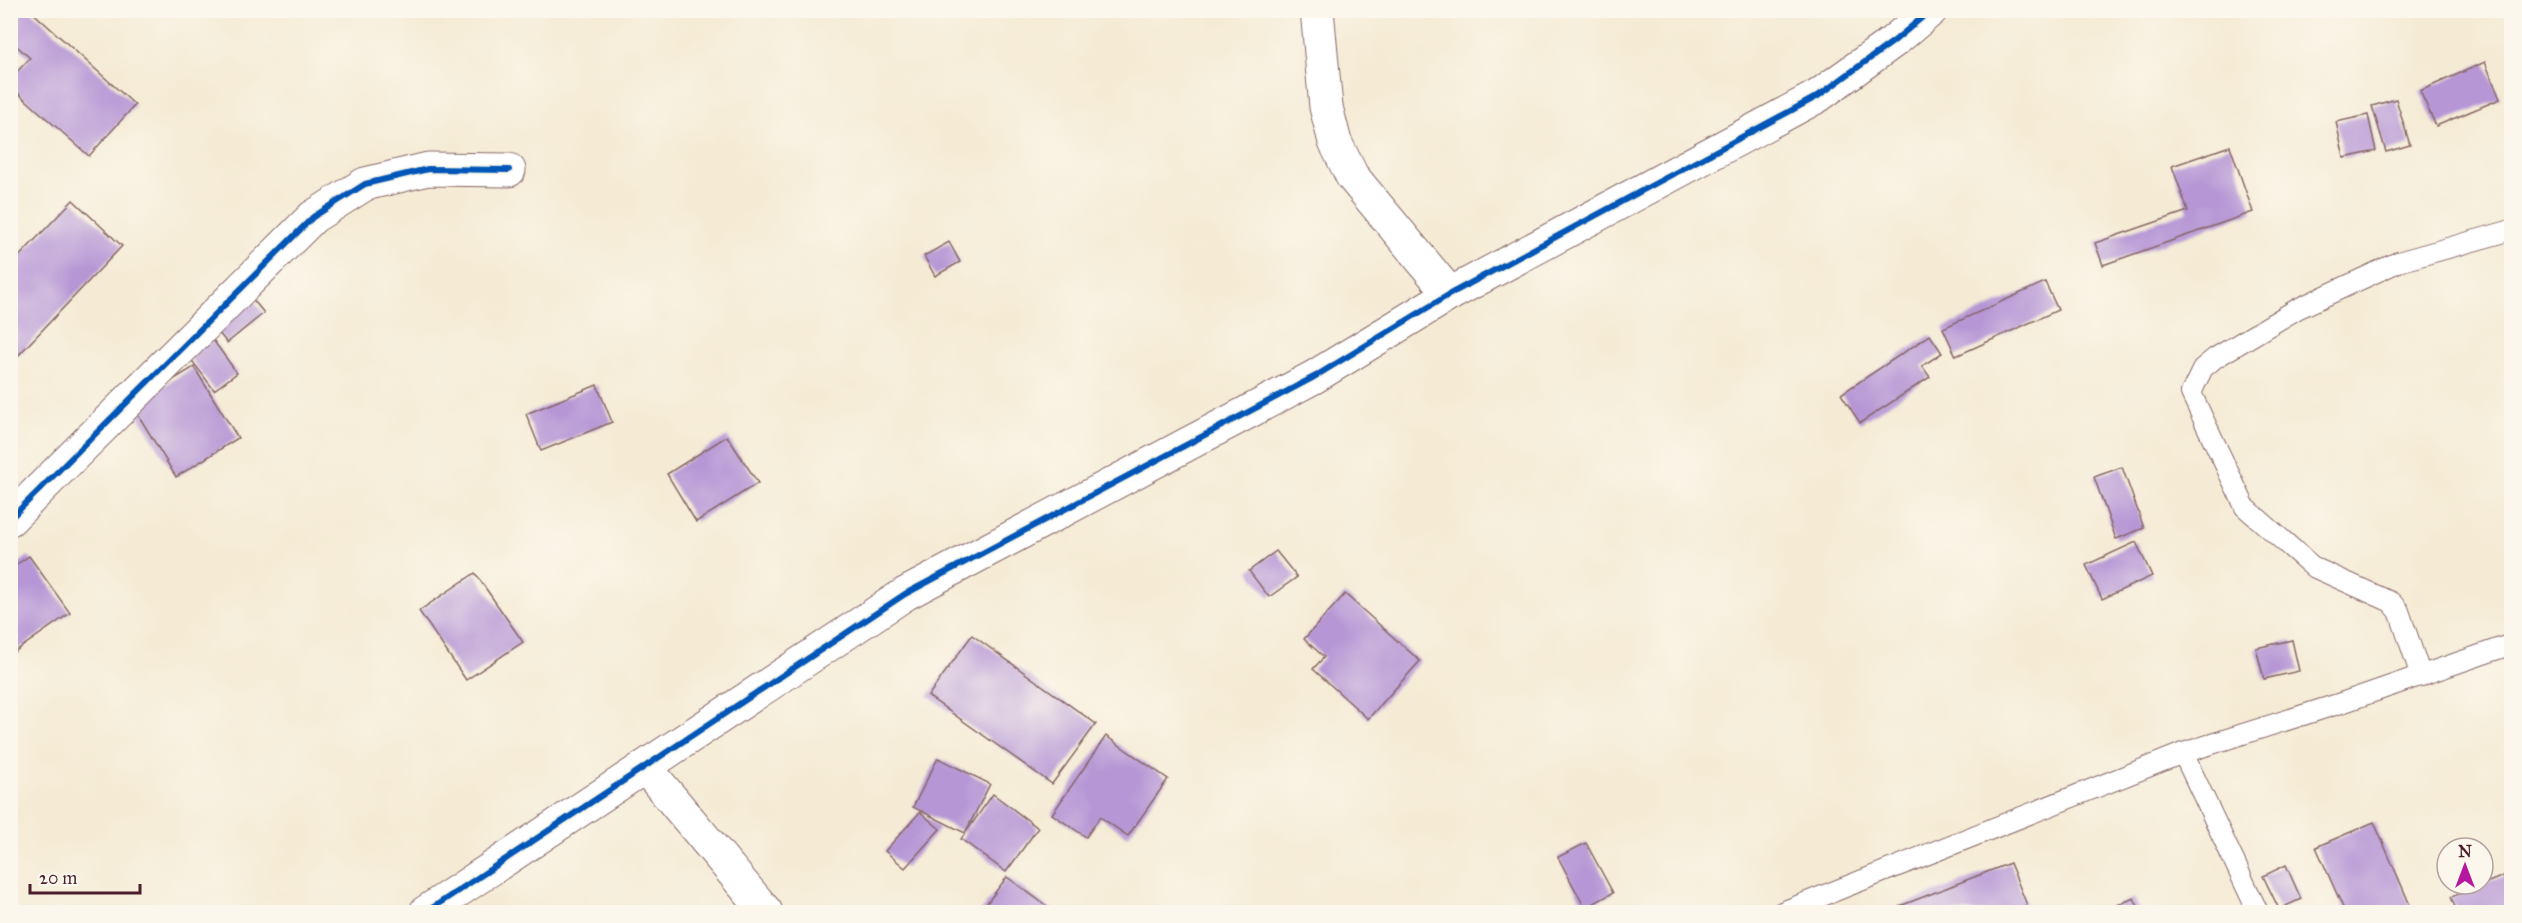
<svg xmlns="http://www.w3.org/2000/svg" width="2522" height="923" viewBox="0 0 2522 923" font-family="'IM FELL Great Primer',serif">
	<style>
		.building { fill: #b696d5 }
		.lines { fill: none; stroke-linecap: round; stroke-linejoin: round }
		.lane-casing { stroke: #866666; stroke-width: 22 }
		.street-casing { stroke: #866666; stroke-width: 35 }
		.lane { stroke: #fff; stroke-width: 20 }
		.street { stroke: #fff; stroke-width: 33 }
		.cycleway-casing { stroke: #fbf7ec; stroke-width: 10 }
		.cycleway { stroke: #0057b8; stroke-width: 6 }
	</style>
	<rect width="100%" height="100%" fill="#fbf7ec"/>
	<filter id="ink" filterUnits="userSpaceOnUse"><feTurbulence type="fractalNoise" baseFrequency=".0167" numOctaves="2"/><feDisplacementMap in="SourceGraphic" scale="12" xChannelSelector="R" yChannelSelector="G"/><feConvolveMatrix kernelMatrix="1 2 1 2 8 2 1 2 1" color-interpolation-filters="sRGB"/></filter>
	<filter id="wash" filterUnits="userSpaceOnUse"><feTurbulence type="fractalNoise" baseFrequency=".008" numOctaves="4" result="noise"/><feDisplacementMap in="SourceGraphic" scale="24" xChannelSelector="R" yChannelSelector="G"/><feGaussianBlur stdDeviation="1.35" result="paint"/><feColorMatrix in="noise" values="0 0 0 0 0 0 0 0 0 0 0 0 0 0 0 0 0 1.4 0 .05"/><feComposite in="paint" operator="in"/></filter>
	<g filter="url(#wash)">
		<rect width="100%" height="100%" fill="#f5ebd5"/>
		<g id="blocks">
			<g class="building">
				<path d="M10,10H30L135,105L89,156L10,86V79L30,58L10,40Z"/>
				<path d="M2485,62L2500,99L2436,126L2420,91Z"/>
				<path d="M2396,99L2410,145L2386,152L2372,106Z"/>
				<path d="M2368,115L2376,151L2344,158L2336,122Z"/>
				<path d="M2230,146L2253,212L2103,265L2095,243L2188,211L2172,166Z"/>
				<path d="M73,200L122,246L10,364V266Z"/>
				<path d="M949,242L960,262L935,276L924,256Z"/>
				<path d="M2045,282L2058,310L1956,356L1943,328Z"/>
				<path d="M246,291L264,313L227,343L209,321Z"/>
				<path d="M208,333L237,373L214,390L184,350Z"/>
				<path d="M1930,335L1942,353L1922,366L1930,377L1860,423L1841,394Z"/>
				<path d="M194,367L238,438L176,477L132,405Z"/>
				<path d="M597,385L612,422L541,451L526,414Z"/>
				<path d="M727,436L758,483L696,522L667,474Z"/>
				<path d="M2122,467L2144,528L2116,539L2094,477Z"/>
				<path d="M2136,542L2152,576L2102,599L2086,565Z"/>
				<path d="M1276,551L1297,577L1269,597L1249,571Z"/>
				<path d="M29,556L70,613L10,655V569Z"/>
				<path d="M475,573L523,642L466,680L419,611Z"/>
				<path d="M1345,594L1420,661L1368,719L1313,669L1324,657L1304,639Z"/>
				<path d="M972,635L1096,724L1052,784L928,696Z"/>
				<path d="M2292,640L2299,671L2264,679L2256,648Z"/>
				<path d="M1106,736L1168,779L1128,836L1100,817L1086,837L1052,814Z"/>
				<path d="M938,758L990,784L965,833L913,807Z"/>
				<path d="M993,794L1038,828L1006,872L961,839Z"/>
				<path d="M920,812L940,829L905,868L885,851Z"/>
				<path d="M2374,822L2413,912H2345L2316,847Z"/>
				<path d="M1586,843L1613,893L1585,908L1558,857Z"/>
				<path d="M2010,863L2027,905L2007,912H1902L1900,906Z"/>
				<path d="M2286,865L2301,899L2279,909L2263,876Z"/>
				<path d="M2506,875L2512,889V912H2457L2451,897Z"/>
				<path d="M1007,877L1055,912H980Z"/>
				<path d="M2134,898L2141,912H2100Z"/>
			</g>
		</g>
	</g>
	<g filter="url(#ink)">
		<use href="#blocks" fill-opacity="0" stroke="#866666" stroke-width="1.5"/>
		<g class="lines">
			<g class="lane-casing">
				<g id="lane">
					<path d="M2421,676L2399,611L2391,602L2313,567L2245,507L2191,393L2203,368L2215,358L2297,309L2398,262L2512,230"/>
					<path d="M2183,753L2258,912"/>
					<path d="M1782,912L2183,753L2341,703L2512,644"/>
				</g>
			</g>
			<g class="street-casing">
				<g id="street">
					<path d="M1317,10L1326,107L1335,142L1352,176L1450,294"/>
					<path d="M10,519L313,217L365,184L428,169L509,170"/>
					<path d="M645,767L766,912"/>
					<path d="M426,912L905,594L1314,377L1450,294L1818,96L1894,41L1931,10"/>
				</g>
			</g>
			<use href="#lane" class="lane"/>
			<use href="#street" class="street"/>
			<g class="cycleway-casing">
				<g id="cycleway">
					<path d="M10,519L313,217L365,184L428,169L509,170"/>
					<path d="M426,912L905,594L1314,377L1450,294L1818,96L1894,41L1931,10"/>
				</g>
			</g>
			<use href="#cycleway" class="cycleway"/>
		</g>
	</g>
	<rect width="2522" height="923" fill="none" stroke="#fbf7ec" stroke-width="36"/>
	<g transform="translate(2465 866)"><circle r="28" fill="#fbf7ec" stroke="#b4a19f" stroke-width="1.5"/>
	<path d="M0-4.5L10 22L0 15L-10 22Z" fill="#b5179e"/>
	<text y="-9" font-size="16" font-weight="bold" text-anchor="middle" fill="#4a1f2b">N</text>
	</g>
	<path d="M30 884v9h110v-9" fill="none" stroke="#4a1f2b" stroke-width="3"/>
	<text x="39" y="884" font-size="18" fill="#4a1f2b" stroke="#fbf7ec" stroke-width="4.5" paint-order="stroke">20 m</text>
</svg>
